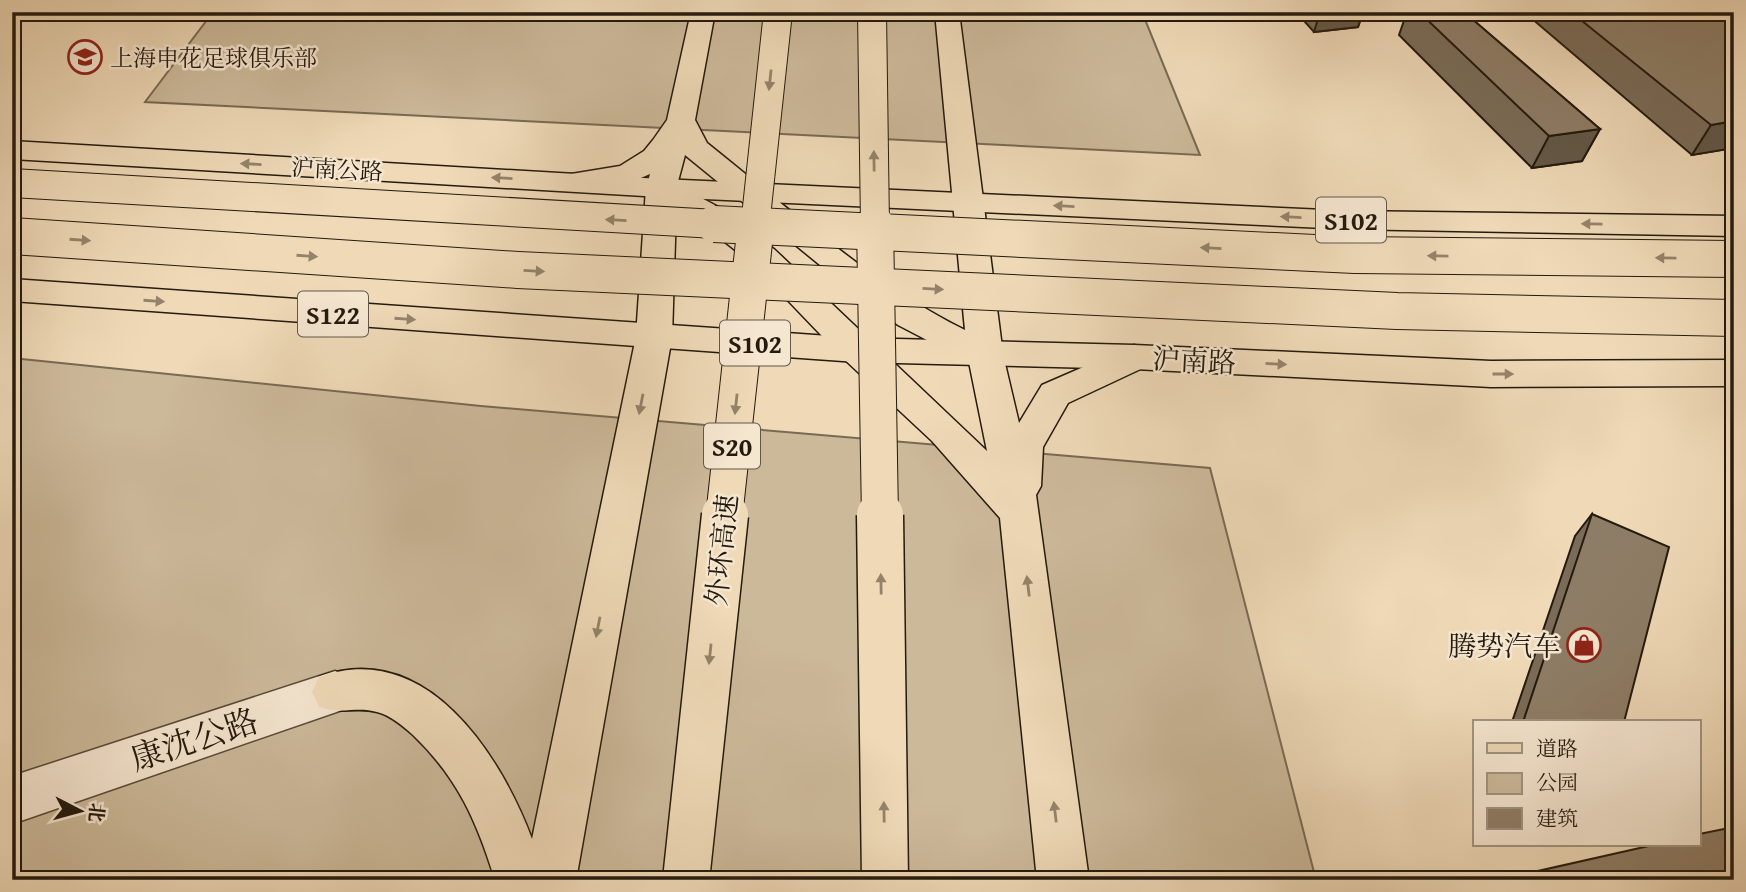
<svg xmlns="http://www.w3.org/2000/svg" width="1746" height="892" viewBox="0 0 1746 892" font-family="'Gentium Book Plus','Noto Serif SC',serif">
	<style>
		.green { fill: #ccb99a; stroke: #786a54; stroke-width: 2 }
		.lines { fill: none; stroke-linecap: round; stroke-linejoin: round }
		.minor-casing { stroke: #574a38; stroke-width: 3 }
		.major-casing { stroke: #241a0e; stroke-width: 3 }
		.highway-casing { stroke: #241a0e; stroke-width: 3 }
		.minor { fill: #f5e6d0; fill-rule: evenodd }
		.major { fill: #efd9b7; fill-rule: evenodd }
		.highway { fill: #efd9b7; fill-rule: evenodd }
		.major-bridge-far1-casing { stroke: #241a0e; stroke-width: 30; stroke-linecap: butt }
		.major-bridge-casing { stroke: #241a0e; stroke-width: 38; stroke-linecap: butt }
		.highway-bridge-far2-casing { stroke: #241a0e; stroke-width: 30; stroke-linecap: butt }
		.highway-bridge-far1-casing { stroke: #241a0e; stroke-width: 38; stroke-linecap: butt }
		.highway-bridge-casing { stroke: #241a0e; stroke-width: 49; stroke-linecap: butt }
		.major-bridge-far1 { stroke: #efd9b7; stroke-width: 28 }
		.major-bridge { stroke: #efd9b7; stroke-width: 36 }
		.highway-bridge-far2 { stroke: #efd9b7; stroke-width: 28 }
		.highway-bridge-far1 { stroke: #efd9b7; stroke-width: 36 }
		.highway-bridge { stroke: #efd9b7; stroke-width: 46 }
		.wall { fill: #7a6c58; stroke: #241a0e; stroke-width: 2 }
		.shaded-wall { fill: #635847; stroke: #241a0e; stroke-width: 2 }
		.building { fill: #8e7d66; stroke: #241a0e; stroke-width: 2 }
		.oneway { fill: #94836b }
		.labels { text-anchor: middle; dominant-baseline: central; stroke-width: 5; stroke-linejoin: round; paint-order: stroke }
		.far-poi-label { font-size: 23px; fill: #241a0e; stroke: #f5e6d0; text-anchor: start }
		.far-street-label { font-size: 23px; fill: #241a0e; stroke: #f5e6d0 }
		.shield { fill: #f5e6d0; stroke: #635748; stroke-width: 2 }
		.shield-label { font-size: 26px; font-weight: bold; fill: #241a0e }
		.street-label { font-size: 28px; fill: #241a0e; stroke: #f5e6d0 }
		.poi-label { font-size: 28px; fill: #241a0e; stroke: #f5e6d0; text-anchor: end }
		.near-street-label { font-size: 33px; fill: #241a0e; stroke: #f5e6d0 }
	</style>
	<rect width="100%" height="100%" fill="#efd9b7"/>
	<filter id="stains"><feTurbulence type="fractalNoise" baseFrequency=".00286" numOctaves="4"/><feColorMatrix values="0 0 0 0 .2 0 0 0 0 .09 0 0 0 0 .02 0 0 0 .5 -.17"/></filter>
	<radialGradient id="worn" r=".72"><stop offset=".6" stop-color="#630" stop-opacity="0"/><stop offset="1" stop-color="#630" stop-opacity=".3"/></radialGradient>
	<g class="green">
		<path d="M213,12H1142L1200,155L145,102Z"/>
		<path d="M12,358L481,406L1210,468L1316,880H12Z"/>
	</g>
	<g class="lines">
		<g class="minor-casing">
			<path id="minor" d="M335,671L351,677L358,692L351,707L12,824V776Z"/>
		</g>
		<g class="major-casing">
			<g id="major">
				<path d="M12,141L661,179L1346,211L1734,216V236L1346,229L661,197L12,159Z"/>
				<path d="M12,279L857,338L1134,345L1491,361L1734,360V386L1491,387L1134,369L857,362L12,301Z"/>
			</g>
		</g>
		<g class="highway-casing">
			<path id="highway" d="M691,12H715L695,120L707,143C790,209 870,283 965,330L935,12H959L1003,355L1019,423L1042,385L1134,345L1147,348L1152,357L1147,366L1068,403L1043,447L1041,486L1036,495L1089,880H1037L1000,518L932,441L844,359L753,264L702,224L676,209L672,337L576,880H495C477,822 458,778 413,735C403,726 390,715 377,712C356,706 342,715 319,707L312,692L319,677C426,638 500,754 532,839L636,337L646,188L650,174C625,186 587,195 559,188L555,182L559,176L620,166L644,151L653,140L667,120ZM685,155L842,283L898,325L969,362L987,451L775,250L724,210L677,185Z"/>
		</g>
		<use href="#minor" class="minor"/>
		<use href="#major" class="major"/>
		<use href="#highway" class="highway"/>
		<g class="major-bridge-far1-casing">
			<path id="major-bridge-far1" d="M12,183L750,226"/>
		</g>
		<g class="major-bridge-casing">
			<g id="major-bridge">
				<path d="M714,224L1355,255L1734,259"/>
				<path d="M12,236L518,270L1397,311L1734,318"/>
			</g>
		</g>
		<g class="highway-bridge-far2-casing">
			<g id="highway-bridge-far2">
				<path d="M872,12L875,226"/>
				<path d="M755,226L778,12"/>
			</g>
		</g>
		<g class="highway-bridge-far1-casing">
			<g id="highway-bridge-far1">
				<path d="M875,224L880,517"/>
				<path d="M724,517L756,224"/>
			</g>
		</g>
		<g class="highway-bridge-casing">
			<g id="highway-bridge">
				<path d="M880,515L885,880"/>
				<path d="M686,880L725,515"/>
			</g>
		</g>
		<use href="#major-bridge-far1" class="major-bridge-far1"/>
		<use href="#major-bridge" class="major-bridge"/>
		<use href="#highway-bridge-far2" class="highway-bridge-far2"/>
		<use href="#highway-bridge-far1" class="highway-bridge-far1"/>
		<use href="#highway-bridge" class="highway-bridge"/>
	</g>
	<g class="wall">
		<path d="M1296,12H1363L1358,27L1314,32Z"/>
		<path d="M1407,12H1470L1465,13L1600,129L1582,161L1532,168L1399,35Z"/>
		<path d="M1524,12H1734V148L1692,155Z"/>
		<path d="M1592,514L1624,722H1512L1575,536Z"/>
	</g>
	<g class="shaded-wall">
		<path d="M1320,12H1363L1358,27L1314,32Z"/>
		<path d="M1734,121V148L1692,155L1711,125Z"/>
		<path d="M1600,129L1582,161L1532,168L1549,136Z"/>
	</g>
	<g class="building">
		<path d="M1419,12H1464L1600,129L1549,136Z"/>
		<path d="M1571,12H1734V121L1711,125Z"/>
		<path d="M1592,514L1669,547L1624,722H1523Z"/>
		<path d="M1734,827V880H1498L1653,845H1699V834Z"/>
	</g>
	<defs><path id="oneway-solid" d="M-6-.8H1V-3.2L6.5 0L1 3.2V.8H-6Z" transform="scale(1.75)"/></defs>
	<g class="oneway">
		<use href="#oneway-solid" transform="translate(770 80) rotate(96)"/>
		<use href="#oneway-solid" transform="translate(874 161) rotate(-91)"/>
		<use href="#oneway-solid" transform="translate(251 164) rotate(-177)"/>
		<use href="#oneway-solid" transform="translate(502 178) rotate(-177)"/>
		<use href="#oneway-solid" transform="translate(1064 206) rotate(-177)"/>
		<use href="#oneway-solid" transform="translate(1291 217) rotate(-177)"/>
		<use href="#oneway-solid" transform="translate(616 220) rotate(-177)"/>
		<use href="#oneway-solid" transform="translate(1592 224) rotate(-179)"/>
		<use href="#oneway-solid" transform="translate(80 240) rotate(4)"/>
		<use href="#oneway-solid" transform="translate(1211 248) rotate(-177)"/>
		<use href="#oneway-solid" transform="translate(307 256) rotate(4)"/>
		<use href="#oneway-solid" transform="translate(1438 256) rotate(-179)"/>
		<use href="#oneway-solid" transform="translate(1666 258) rotate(-179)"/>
		<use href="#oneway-solid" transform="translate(534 271) rotate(3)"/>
		<use href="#oneway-solid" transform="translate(933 289) rotate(3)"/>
		<use href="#oneway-solid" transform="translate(154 301) rotate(4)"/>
		<use href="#oneway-solid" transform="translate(405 319) rotate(4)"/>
		<use href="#oneway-solid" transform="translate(1276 364) rotate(3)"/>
		<use href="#oneway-solid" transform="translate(1503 374)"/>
		<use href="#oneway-solid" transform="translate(641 404) rotate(101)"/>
		<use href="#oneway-solid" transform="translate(736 404) rotate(96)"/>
		<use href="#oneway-solid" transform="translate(881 584) rotate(-91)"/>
		<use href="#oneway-solid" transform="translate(1028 586) rotate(-97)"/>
		<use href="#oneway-solid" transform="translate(598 627) rotate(101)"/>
		<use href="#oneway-solid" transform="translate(710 654) rotate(96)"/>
		<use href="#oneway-solid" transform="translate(884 812) rotate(-91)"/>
		<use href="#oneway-solid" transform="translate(1055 812) rotate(-97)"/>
	</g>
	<defs>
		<g id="school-ring" transform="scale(1.75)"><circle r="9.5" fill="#f5e6d0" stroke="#8f2418" stroke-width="1.5"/><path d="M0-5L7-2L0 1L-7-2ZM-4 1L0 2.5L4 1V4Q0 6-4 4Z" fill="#8f2418"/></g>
		<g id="shop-ring" transform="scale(1.75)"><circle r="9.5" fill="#f5e6d0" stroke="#8f2418" stroke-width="1.5"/><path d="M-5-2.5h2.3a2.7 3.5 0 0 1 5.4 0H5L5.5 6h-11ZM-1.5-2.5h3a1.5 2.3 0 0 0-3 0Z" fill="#8f2418"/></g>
	</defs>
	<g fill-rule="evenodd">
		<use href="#school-ring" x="85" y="57"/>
		<use href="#shop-ring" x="1584" y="645"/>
	</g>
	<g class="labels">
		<g class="far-poi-label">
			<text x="110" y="57">上海申花足球俱乐部</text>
		</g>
		<g class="far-street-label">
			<text transform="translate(337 169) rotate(3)">沪南公路</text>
		</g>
		<g class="shield">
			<rect x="1316" y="197.5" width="70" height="45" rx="5"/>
			<rect x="298" y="291.5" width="70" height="45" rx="5"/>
			<rect x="720" y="320.5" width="70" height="45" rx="5"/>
			<rect x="704" y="423.5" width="56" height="45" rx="5"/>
		</g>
		<g class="shield-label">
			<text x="1351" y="220">S102</text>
			<text x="333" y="314">S122</text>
			<text x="755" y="343">S102</text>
			<text x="732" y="446">S20</text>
		</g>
		<g class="street-label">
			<text transform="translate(1194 360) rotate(3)">沪南路</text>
			<text transform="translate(721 550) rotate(-84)">外环高速</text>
		</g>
		<g class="poi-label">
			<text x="1560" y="645">腾势汽车</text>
		</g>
		<g class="near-street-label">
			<text transform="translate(194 739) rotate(-18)">康沈公路</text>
		</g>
	</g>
	<rect width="1746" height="892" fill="none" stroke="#efd9b7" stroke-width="42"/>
	<rect x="14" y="14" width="1718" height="864" fill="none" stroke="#241a0e" stroke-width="3.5"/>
	<rect x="21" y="21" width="1704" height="850" fill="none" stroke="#241a0e" stroke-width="2"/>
	<rect x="1473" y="720" width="228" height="126" fill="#f5e6d0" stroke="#a19482" stroke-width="2"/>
	<rect x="1487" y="743" width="35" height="10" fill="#efd9b7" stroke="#a19482" stroke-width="2"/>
	<text x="1536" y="756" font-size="21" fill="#241a0e">道路</text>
	<rect x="1487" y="773" width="35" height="21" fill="#ccb99a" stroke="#a19482" stroke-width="2"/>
	<text x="1536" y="790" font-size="21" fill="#241a0e">公园</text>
	<rect x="1487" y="808" width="35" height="21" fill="#8e7d66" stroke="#a19482" stroke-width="2"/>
	<text x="1536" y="826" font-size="21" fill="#241a0e">建筑</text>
	<g transform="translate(80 811) rotate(96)" stroke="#f5e6d0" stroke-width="5" paint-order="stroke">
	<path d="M0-5L12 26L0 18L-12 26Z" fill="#241a0e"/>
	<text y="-10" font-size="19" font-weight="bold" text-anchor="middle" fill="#241a0e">北</text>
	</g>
	<rect width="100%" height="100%" filter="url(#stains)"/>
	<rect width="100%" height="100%" fill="url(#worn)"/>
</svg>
